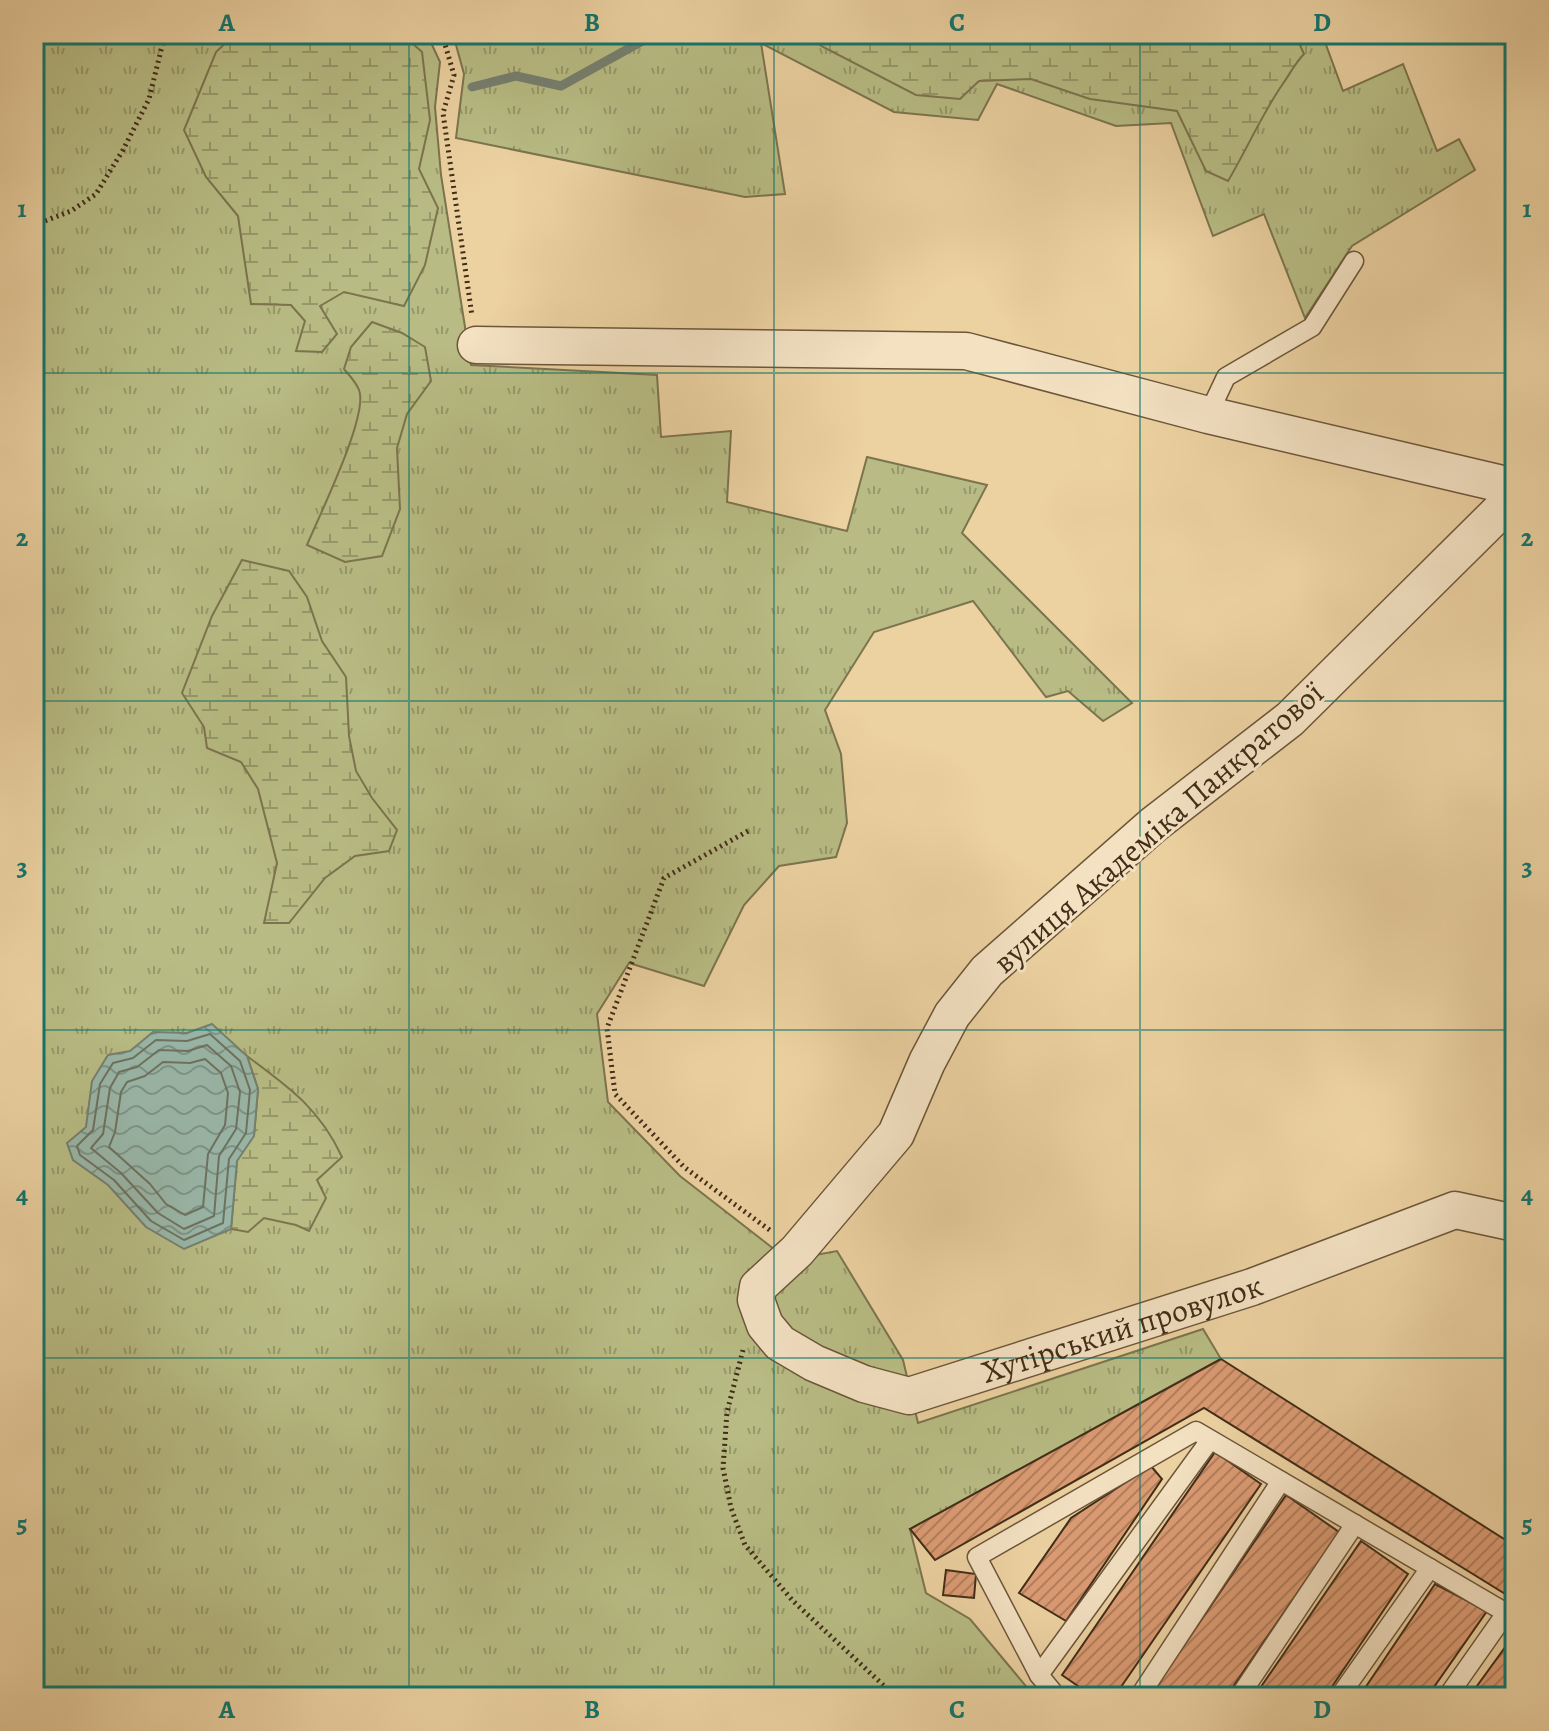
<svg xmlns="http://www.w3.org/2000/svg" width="1549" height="1731" viewBox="0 0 1549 1731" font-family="Alegreya,serif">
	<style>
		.grass { fill: url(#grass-tufts); stroke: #7c744e; stroke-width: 2 }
		.wetland { fill: url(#wetland-marsh); stroke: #7c744e; stroke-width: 2 }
		.water { fill: url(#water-waves); stroke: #76806f; stroke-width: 2 }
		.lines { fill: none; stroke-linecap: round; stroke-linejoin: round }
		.shore { stroke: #6d7260; stroke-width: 2 }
		.stream { stroke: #76806f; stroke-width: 9 }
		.building { fill: url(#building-hatch); stroke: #412d18; stroke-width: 2 }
		.service-casing { stroke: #6c563a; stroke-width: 21 }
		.minor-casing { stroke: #6c563a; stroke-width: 39 }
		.path { stroke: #412d18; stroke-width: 5; stroke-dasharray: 2 4; stroke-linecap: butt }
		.service { stroke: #f3e1c2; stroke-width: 18 }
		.minor { stroke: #f3e1c2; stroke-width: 36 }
		.grid { fill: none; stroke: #0f766e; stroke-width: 2; stroke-opacity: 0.55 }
		.labels { text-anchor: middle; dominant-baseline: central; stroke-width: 6; stroke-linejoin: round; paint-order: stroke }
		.street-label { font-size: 32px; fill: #412d18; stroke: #f3e1c2 }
		.neatline { fill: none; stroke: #0f766e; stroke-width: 3 }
		.grid-label { font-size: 26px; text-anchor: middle; font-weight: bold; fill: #0f766e }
	</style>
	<defs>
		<pattern id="grass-tufts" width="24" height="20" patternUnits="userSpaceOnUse" patternTransform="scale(2)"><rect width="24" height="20" fill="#b8bc84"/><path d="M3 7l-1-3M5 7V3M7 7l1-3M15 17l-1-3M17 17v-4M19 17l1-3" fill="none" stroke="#97996b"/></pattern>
		<pattern id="wetland-marsh" width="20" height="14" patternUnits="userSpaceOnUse" patternTransform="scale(2)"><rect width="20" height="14" fill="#b8bc84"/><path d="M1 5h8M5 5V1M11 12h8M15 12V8" fill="none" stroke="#97996b"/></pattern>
		<pattern id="water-waves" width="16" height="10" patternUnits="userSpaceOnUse" patternTransform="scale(2)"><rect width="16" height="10" fill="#99b7a9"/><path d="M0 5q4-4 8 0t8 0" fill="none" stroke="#7e9589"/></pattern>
		<pattern id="building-hatch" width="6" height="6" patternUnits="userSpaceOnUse" patternTransform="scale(2)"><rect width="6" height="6" fill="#dc9b73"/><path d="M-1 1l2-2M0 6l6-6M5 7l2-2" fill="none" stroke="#b47f5d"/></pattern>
	</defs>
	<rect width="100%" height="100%" fill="#ecd1a1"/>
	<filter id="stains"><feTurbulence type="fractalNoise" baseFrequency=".0025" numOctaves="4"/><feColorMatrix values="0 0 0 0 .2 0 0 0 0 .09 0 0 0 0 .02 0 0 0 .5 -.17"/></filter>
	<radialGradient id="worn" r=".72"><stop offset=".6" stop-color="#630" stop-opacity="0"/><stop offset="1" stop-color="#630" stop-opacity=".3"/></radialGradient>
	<g class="grass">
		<path d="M34,34H427L440,62L435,107L441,175L471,365L657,375L661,437L731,431L727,502L847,531L867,457L987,485L962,533L1132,703L1103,721L1068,691L1046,697L973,601L874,632L825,710L841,754L847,823L836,857L779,866L744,905L704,986L629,963L597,1014L608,1102L680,1176L788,1260L837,1251L903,1360L918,1423L1203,1329L1221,1359L910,1529L926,1593L970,1619L1035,1697H34Z"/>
		<path d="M453,34H1322L1343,91L1403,64L1437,151L1459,139L1475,170L1352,246L1305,318L1264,214L1213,236L1171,123L1116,126L997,84L978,120L894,112L761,43L785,194L745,197L456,138L464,74Z"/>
	</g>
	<g class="wetland">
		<path d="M235,34H402L422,52L430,120L419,169L438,208L425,265L404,306L344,292L320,306L337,334L322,352L296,351L305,321L291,305L251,304L238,216L206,177L184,130L216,52Z"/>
		<path d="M804,34H1295L1304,54C1295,63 1290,74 1282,85C1261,116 1247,149 1228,181L1206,171L1177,111L1090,99L1031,79L979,81L960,99L916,95L823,47Z"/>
		<path d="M372,322L402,333L425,347L431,381L407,414L397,448L400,509L382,556L345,562L307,545C319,516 369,415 359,390C356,382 349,375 344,369L351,347Z"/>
		<path d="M242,560L289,571L307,597L322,641L346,677L349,736L356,771L372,798L397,830L389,851L355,856L325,878L289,923H264L277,863L258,789L241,762L207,748L204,727L182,693L212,616Z"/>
		<path d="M247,1056C289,1087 320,1109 342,1157L317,1180L326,1198L309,1231L296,1225L264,1218L248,1232L231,1229L237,1160L254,1135L258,1089Z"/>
	</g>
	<path class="water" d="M212,1024L247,1056L258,1089L254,1136L237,1161L231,1229L184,1249L146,1227L108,1185L73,1160L67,1143L86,1127L92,1081L108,1055L130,1051L153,1032L187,1033Z"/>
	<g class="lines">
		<g class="shore">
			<path d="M210,1034L240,1061L250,1090L246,1133L229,1159L223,1223L184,1240L151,1221L114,1180L80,1155L77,1146L93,1130L100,1084L113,1063L133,1058L156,1040L187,1041Z"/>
			<path d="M207,1045L231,1066L240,1092L236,1129L219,1156L214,1216L184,1229L158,1213L121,1173L91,1148L103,1134L110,1088L119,1072L137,1067L159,1050L188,1051Z"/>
			<path d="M205,1059L221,1073L228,1093L225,1125L208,1154L203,1207L185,1215L166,1204L150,1184L109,1147L115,1132L121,1092L127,1082L145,1076L163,1062L190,1063Z"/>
		</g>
		<path class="stream" d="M472,87L516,76L561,86L655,34"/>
	</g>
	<g class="building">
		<path d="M1221,1359L1515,1546V1600L1204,1408L935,1560L910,1529Z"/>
		<path d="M1215,1452L1261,1484L1114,1697H1094L1062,1675Z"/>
		<path d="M1151,1466L1162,1479L1066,1621L1019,1593L1071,1518Z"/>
		<path d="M1286,1495L1339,1532L1226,1697H1149Z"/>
		<path d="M1361,1541L1408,1574L1325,1697H1254Z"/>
		<path d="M946,1570L976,1574L974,1598L943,1595Z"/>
		<path d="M1435,1584L1487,1611L1427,1697H1359Z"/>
		<path d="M1514,1635L1515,1697H1469Z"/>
	</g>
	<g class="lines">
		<g class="service-casing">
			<g id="service">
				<path d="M1208,415L1226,377L1312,327L1354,261"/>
				<path d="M1039,1675L1210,1440"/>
				<path d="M1057,1697L1039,1675L977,1557L1196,1431L1515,1618"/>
				<path d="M1139,1697L1281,1481"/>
				<path d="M1239,1697L1355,1524"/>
				<path d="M1339,1697L1430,1568"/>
				<path d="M1447,1697L1506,1613"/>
			</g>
		</g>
		<g class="minor-casing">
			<g id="minor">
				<path d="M476,345L966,351L1208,415L1515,487"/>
				<path id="s1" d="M1515,496L1290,719L1153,825L987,971L952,1015L927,1062L896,1134L797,1251L758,1287L756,1300L765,1325L780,1343L814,1363L864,1384L909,1396L1252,1287L1455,1210L1515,1223"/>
			</g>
		</g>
		<g class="path">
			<path d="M442,34L454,75L443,113L472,316"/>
			<path d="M34,225L71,211L96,194L123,150L149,99L165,34"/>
			<path d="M748,831L664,878L607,1028L615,1094L684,1167L771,1231"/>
			<path d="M743,1350L727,1412L723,1468L731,1508L745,1545L793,1601L896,1697"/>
		</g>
		<use href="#service" class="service"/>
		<use href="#minor" class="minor"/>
	</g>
	<path class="grid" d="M409,34V1697M774,34V1697M1140,34V1697M34,373H1515M34,701H1515M34,1030H1515M34,1358H1515"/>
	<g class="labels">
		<g class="street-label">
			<text transform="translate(1158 827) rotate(-41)">вулиця Академіка Панкратової</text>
			<text stroke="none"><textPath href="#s1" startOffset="1532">Хутірський провулок</textPath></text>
		</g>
	</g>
	<rect width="1549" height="1731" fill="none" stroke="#ecd1a1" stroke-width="88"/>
	<rect x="44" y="44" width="1461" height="1643" class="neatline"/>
	<g class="grid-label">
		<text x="227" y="31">A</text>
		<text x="592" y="31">B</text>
		<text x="957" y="31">C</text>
		<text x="1322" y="31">D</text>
		<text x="22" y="217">1</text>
		<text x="1527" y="217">1</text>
		<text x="22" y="546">2</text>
		<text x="1527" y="546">2</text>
		<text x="22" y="875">3</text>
		<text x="1527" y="875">3</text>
		<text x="22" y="1203">4</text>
		<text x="1527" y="1203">4</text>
		<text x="22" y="1532">5</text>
		<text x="1527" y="1532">5</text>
		<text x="227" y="1718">A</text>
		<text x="592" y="1718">B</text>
		<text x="957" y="1718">C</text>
		<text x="1322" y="1718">D</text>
	</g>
	<rect width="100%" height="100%" filter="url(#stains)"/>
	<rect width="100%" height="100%" fill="url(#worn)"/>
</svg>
